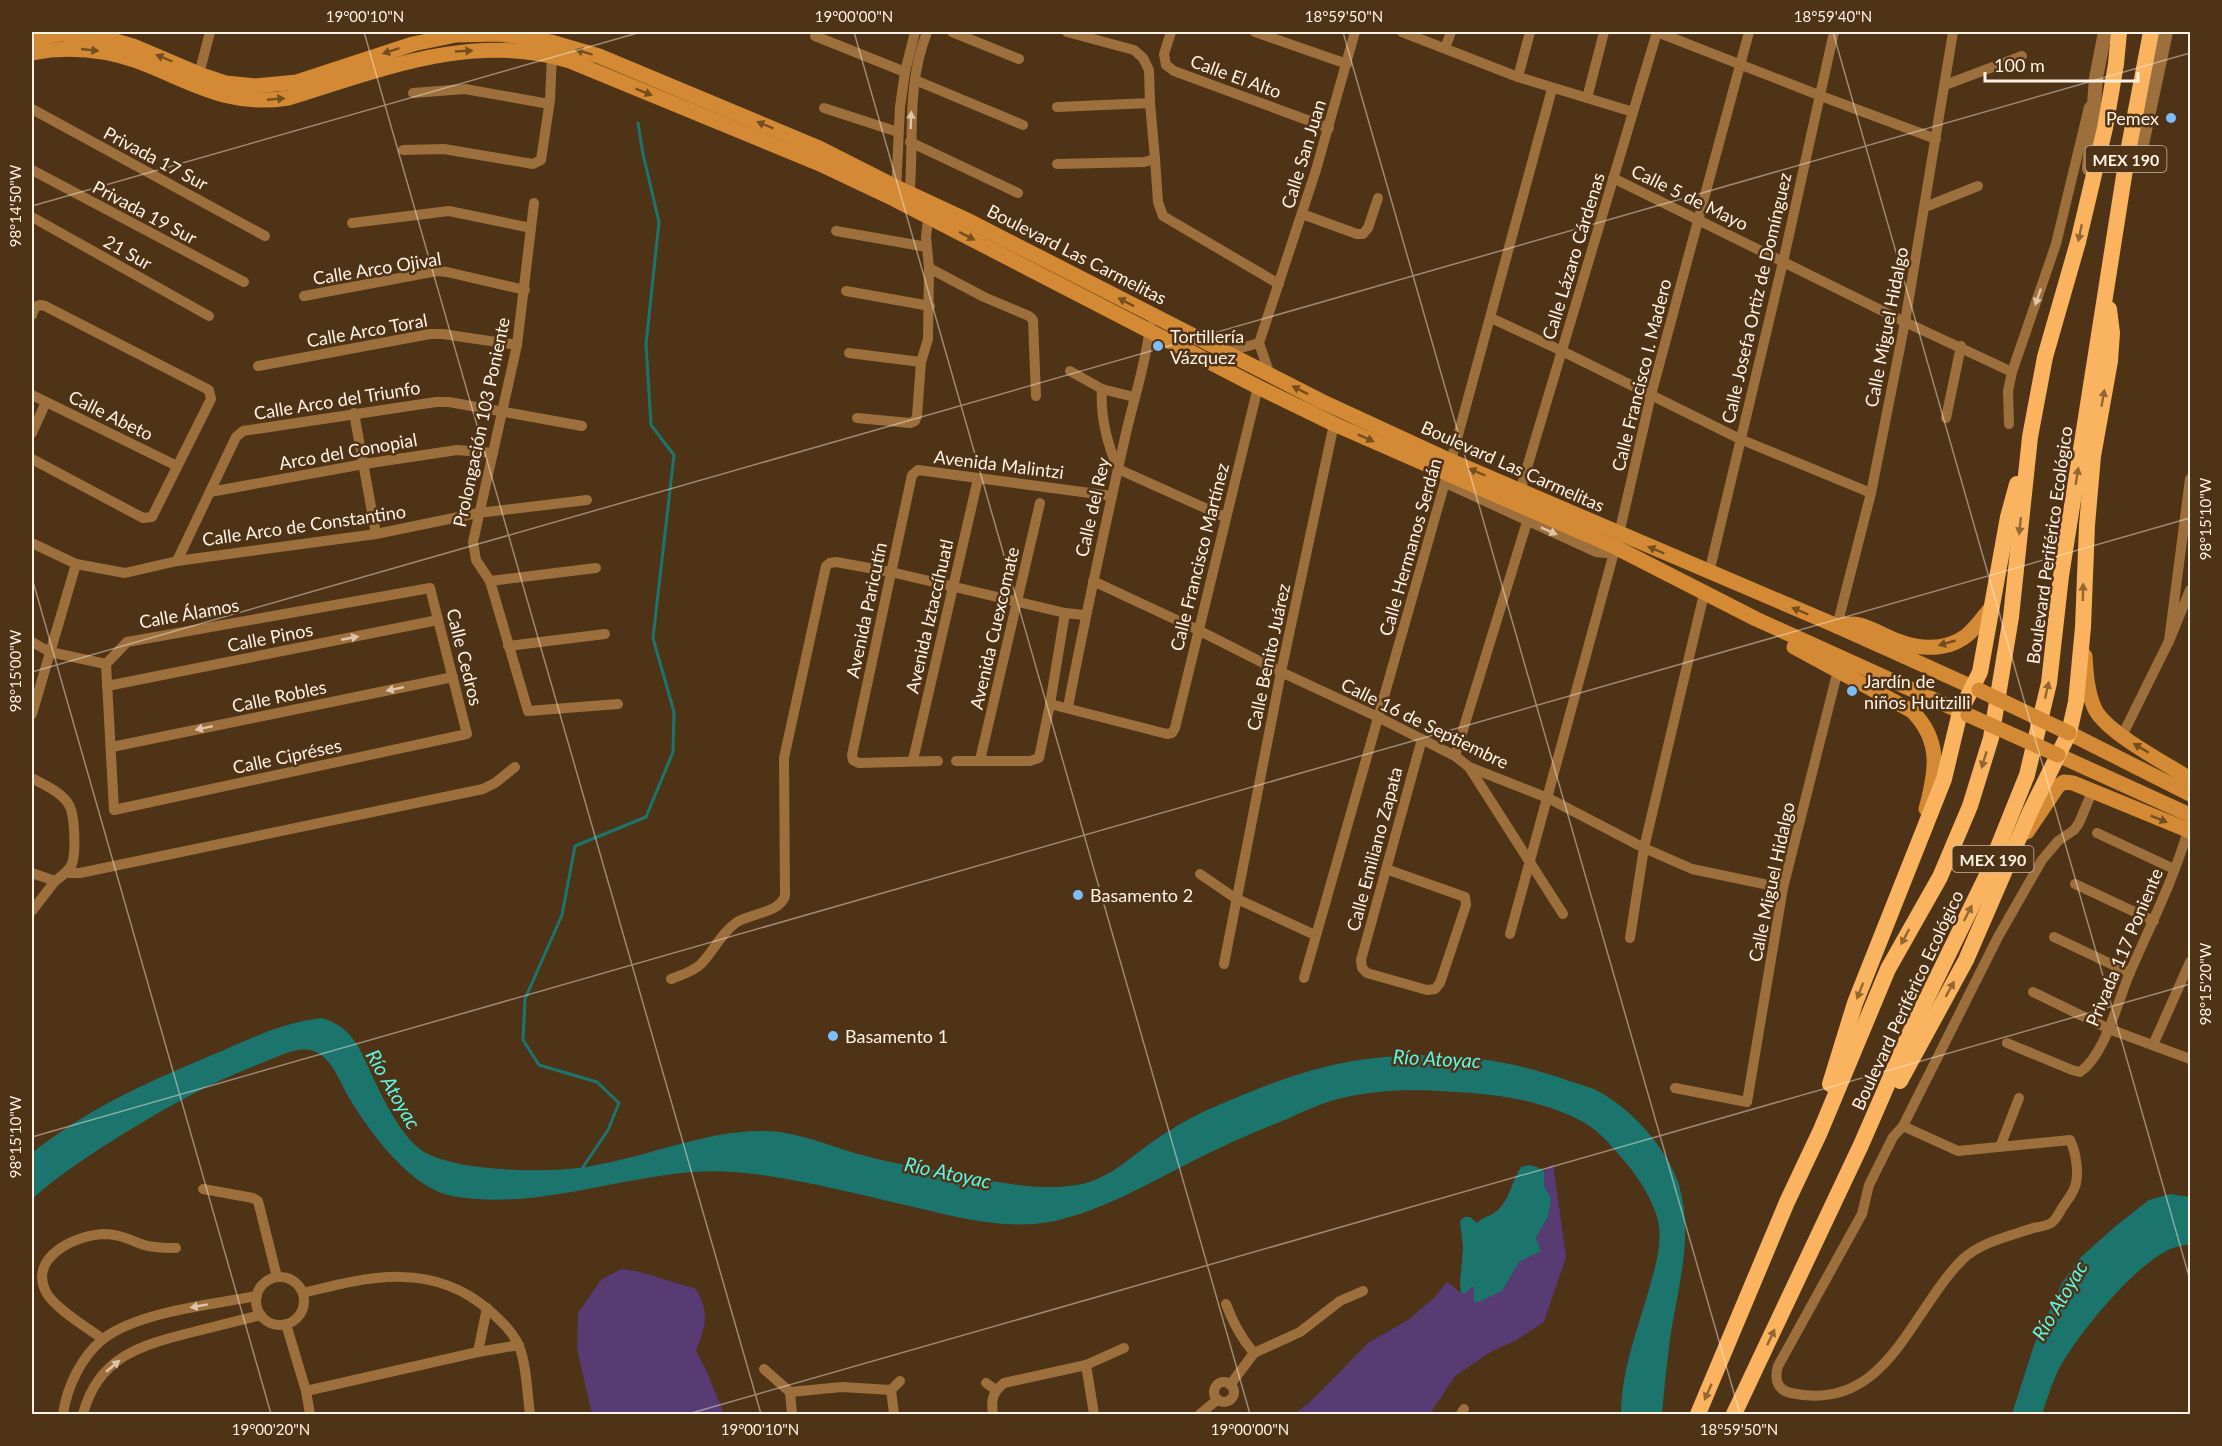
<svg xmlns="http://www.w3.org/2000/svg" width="2222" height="1446" viewBox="0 0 2222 1446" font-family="Lato,sans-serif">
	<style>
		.green { fill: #583b73 }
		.water { fill: #1c756d }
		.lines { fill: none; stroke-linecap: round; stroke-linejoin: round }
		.stream { stroke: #1c756d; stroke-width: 3 }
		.minor { stroke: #9d6f3d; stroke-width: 10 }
		.tertiary { stroke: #9d6f3d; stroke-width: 14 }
		.secondary { stroke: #d48a34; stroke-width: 15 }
		.trunk { stroke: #fab35e; stroke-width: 16 }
		.secondary-bridge { stroke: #d48a34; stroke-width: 15 }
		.oneway { fill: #764d1f }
		.oneway2 { fill: #ddc4aa }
		.oneway3 { fill: #936633 }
		.ticks { fill: none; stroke: #fff1e4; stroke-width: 1.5; stroke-opacity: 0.45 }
		.poi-dot { fill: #7cbef9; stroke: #4e3316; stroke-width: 2 }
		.labels { text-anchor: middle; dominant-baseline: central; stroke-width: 5; stroke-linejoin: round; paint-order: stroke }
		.shield { fill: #4e3316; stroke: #cab8a6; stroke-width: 1.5 }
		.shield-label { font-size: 16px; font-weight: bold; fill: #fff1e4 }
		.street-label { font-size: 18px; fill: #fff1e4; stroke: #4e3316 }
		.poi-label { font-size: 18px; fill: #fff1e4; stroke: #4e3316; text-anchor: start }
		.water-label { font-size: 20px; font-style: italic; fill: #5bf8e9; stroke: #4e3316 }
		.neatline { fill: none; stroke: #fff1e4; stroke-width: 2 }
		.ticks-label { font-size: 15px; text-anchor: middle; fill: #fff1e4 }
	</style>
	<rect width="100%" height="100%" fill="#4e3316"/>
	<g class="green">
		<path d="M1553,1164L1566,1257L1544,1322L1515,1341L1492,1351L1455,1376L1430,1414H1294L1309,1403L1368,1343L1408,1320L1435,1297L1447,1282L1463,1294L1472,1287H1474L1476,1294L1474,1300L1479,1302L1502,1291L1519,1262L1541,1251L1536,1238L1548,1217L1551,1199L1544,1185V1171Z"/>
		<path d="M621,1269C647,1271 670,1283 695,1288C711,1314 705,1325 696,1351L706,1370L724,1414H592L577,1349L578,1313L601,1280Z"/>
	</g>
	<g class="water">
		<path d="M322,1018C340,1024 347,1030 358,1046C373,1075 397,1138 426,1153C447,1164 477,1167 501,1169C529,1171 559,1171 586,1167C644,1158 703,1131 762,1131C794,1130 832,1147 862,1155C889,1163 918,1167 946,1172C990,1180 1037,1193 1082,1184C1110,1178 1132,1156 1155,1140C1174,1127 1193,1116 1214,1107C1258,1088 1305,1069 1353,1061C1425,1049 1503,1056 1572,1082C1580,1084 1589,1087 1596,1090C1630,1107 1668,1149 1679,1185C1694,1236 1678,1287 1670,1338C1667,1363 1664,1389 1662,1414H1621C1621,1374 1636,1334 1647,1296C1653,1274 1662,1250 1659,1226C1656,1205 1640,1180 1627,1164C1613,1148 1601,1132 1583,1122C1545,1101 1498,1094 1455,1092C1415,1089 1374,1089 1334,1100C1318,1105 1302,1112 1287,1119C1252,1133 1218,1148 1185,1165C1142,1187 1102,1210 1055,1221C1008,1231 960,1218 914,1207C855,1194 795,1177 735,1172C641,1165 550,1213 452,1196C411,1188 372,1135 351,1101C341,1086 334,1060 316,1052C299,1045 283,1055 267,1061C215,1080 170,1105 123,1134C91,1154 60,1174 32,1199V1153C88,1108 152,1080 217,1053C251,1038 285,1022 322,1018Z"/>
		<path d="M1529,1165L1537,1167L1544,1171V1185L1551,1199L1548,1217L1536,1238L1541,1251L1519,1262L1502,1291L1479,1302H1474V1287H1472L1464,1294L1461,1293L1460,1282L1463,1248L1460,1221L1464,1217H1470L1477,1223C1483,1217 1491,1216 1498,1210C1510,1199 1512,1180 1521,1167Z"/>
		<path d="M2170,1194L2190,1197V1244C2185,1245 2178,1246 2173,1248C2137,1261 2075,1337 2058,1371C2051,1385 2047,1400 2042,1414H2012L2034,1345L2062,1283L2081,1257L2117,1225L2149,1200Z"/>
	</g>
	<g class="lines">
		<path class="stream" d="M581,1170L608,1130L619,1103L597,1082L539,1065L523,1040L525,999L562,915L575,846L646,817L673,752L674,712L653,638L674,455L651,425L646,344L659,222L643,154L638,123"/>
		<g class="minor">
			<path d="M952,32L1019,59"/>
			<path d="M1171,32L1164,54L1166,65L1174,71L1329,128"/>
			<path d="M1255,32L1347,64"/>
			<path d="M1402,32L1518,77L1633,112"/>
			<path d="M1657,32L1821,96L1936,139"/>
			<path d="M815,36L905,72"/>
			<path d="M1445,48L1451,32"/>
			<path d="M199,74L210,32"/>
			<path d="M1518,77L1530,32"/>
			<path d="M915,80L1023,125"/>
			<path d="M1945,85L2022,56"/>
			<path d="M413,93L465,89L549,104"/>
			<path d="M1587,98L1604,32"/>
			<path d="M1057,107L1150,103"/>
			<path d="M824,108L898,132"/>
			<path d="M32,109L265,236"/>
			<path d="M910,142L1018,193"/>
			<path d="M403,150L444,149L533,164L541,160L550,100L552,55"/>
			<path d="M1155,159L1158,202L1163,216L1279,284"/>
			<path d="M1057,164L1144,162L1155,159L1150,103L1149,70L1143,58L1134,50L1067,32"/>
			<path d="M32,170L244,282"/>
			<path d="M1613,178L1905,322L2012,372"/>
			<path d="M896,191L900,107L905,72L915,32"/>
			<path d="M909,200C915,141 905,89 927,32"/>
			<path d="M534,203L517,345L473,542L476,560L490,581L528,711L618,704"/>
			<path d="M1925,207L1978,186"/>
			<path d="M1302,214L1357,234H1363L1368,228L1378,198"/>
			<path d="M32,217L209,316"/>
			<path d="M352,223L449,211L531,228"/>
			<path d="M836,231L927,247"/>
			<path d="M929,268L984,297L1029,316L1033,320L1036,396"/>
			<path d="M846,291L930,306"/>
			<path d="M304,296L437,271L447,272L525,290"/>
			<path d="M32,315L35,307L40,305L45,306L209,390L211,399L152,517L143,518L32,459"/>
			<path d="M1491,318L1562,351L1740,439L1871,493"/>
			<path d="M1259,343L1316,170L1355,32"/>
			<path d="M1226,352L1259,343L1270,375"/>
			<path d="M849,353L921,362"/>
			<path d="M258,366L430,334H443L517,345"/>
			<path d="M1070,371L1102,389L1134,397"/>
			<path d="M1102,389C1100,417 1107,443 1118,469L1225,517"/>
			<path d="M32,395L177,466"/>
			<path d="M354,413L376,534"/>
			<path d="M857,418L910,423L915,421L917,416L921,362L928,339L929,268L926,237L929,211"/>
			<path d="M1946,418L1961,346"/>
			<path d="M2009,424L2008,391L2012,372L2056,244L2089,107"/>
			<path d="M32,433L46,402"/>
			<path d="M1447,473L1450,485L1596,552L1606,553L1615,547"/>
			<path d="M1520,491L1657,32"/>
			<path d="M210,492L364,464L457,450L493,453"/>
			<path d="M32,543L76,564L125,573L177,561L376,534L478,513L587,500"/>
			<path d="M177,561L236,437L243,431L436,402H449L582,426"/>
			<path d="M1709,573L1783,262L1834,32"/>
			<path d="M490,581L596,568"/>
			<path d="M1093,581L1198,630L1281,672L1378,717L1455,756L1469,767L1548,798L1644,848L1692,869L1783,888"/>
			<path d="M430,588L467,734L114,810L106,664L127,642Z"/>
			<path d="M1837,626L1871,493L1905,322L1953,32"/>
			<path d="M2169,641L2190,479"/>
			<path d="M32,642L50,652L106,664"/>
			<path d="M508,646L605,634"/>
			<path d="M107,686L438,620"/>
			<path d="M1050,704L1167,734L1172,733L1175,728L1258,387"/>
			<path d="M1068,707C1085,618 1104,531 1124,442C1132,404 1146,365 1150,326"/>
			<path d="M32,714L76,564"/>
			<path d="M2122,736L2169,641L2190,590"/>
			<path d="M112,747L453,677"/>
			<path d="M1455,756L1527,522"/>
			<path d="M913,760L978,479"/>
			<path d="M980,760L1040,503"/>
			<path d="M938,761L859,763L853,760L852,755L912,475L918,470L1112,496"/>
			<path d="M956,761H1030L1039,758L1050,704L1065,613"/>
			<path d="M1469,767L1563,914"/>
			<path d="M32,778C44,785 62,792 69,805C75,815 76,853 72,864C68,872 62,876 55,881L32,873"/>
			<path d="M2097,833L2174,869"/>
			<path d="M1386,869L1465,897L1466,905L1440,983L1435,989L1427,990L1367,973L1362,968L1361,960L1422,739"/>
			<path d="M67,873H80L483,789L495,783L515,767"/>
			<path d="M1200,874L1235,898L1315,935"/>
			<path d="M2075,884L2154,921"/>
			<path d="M32,911L55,881"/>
			<path d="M1510,934L1619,534L1651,395L1749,32"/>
			<path d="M2054,937L2130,973"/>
			<path d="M1630,938L1644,848L1704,594"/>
			<path d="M1224,964L1281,672L1334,424"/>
			<path d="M1304,978L1451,461L1552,89"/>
			<path d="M671,979C681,975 693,972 701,964C714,951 721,933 737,922C752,913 779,913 785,896L784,758L826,566L830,563L836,562L891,572L1065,613L1085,615"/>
			<path d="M2033,992L2109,1029L2190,1059"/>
			<path d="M2007,1043L2072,1070L2080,1072C2106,1054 2118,999 2131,970C2151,924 2174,879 2188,830L2190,832"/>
			<path d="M2153,1045L2190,962"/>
			<path d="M1675,1088L1747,1102L1783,888L1838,670"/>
			<path d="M1903,1126L1958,1151L2070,1140C2076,1152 2080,1176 2074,1189C2071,1196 2066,1202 2062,1208C2059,1213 2056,1220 2051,1223C2046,1226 2039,1227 2033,1228C2010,1236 1981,1242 1963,1259C1910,1311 1887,1414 1791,1393C1777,1390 1774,1379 1778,1366L1862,1214L1869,1185L1893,1137L1903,1126L1998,937L2042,860L2058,841L2074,830L2079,823L2092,792"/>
			<path d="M2000,1147L2019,1098"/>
			<path d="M203,1189L253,1198L258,1201L277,1277"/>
			<circle cx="280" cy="1301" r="24"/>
			<path d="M303,1293C370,1276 433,1261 490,1311C501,1321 513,1332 519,1346C527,1366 527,1393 530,1414"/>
			<path d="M1226,1304C1233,1323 1241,1338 1254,1353"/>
			<path d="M286,1324L306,1391L310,1414"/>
			<path d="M103,1339C89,1329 53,1307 46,1292C28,1257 76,1235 104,1234C119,1234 130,1240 144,1245C155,1248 165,1248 176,1248"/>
			<path d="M478,1352L487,1308"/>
			<path d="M1086,1365L1094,1414"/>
			<path d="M764,1369L790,1392"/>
			<circle cx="1224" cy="1392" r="10"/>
			<path d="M986,1383L996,1390"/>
			<path d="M1230,1385L1254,1353L1300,1332L1340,1301L1363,1291"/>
			<path d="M891,1390L894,1414"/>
			<path d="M891,1390L900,1381"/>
			<path d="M306,1391L478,1352L519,1345"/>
			<path d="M790,1392L842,1387L891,1390"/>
			<path d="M790,1392L792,1414"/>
			<path d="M63,1414C67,1387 81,1357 103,1339C138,1312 214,1304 257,1296"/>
			<path d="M83,1414C98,1358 138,1346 189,1333C213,1327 237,1321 261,1315"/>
			<path d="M993,1414C991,1400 992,1393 1004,1383L1086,1365L1124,1348"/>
			<path d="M1200,1414L1217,1400"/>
			<path d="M1461,1414L1464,1409"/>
		</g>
		<g class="tertiary">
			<path d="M2127,157L2137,153L2141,149L2166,32"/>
			<path d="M2089,169L2096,78L2105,32"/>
		</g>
		<g class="secondary">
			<path d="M32,38L61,34L105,38L133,46L199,74L226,83L255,86L297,82L413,44L456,35L498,34L530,38L551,42L599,56L819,148L896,187L967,220L1321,401L1451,461L1837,626L1979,690"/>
			<path d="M32,53C68,46 102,49 137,61C191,81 227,108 288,98C380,70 474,31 570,61L820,164L894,199L1258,387L1334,424L1615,547L1756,619L1968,715"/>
			<path d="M1837,626C1856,620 1869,628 1886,636C1910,648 1942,654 1966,636C1976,628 1983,617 1991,608"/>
			<path d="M1794,647L1912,711C1942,741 1936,772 1926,809"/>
			<path d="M2085,656C2086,673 2087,690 2094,707C2104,732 2166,763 2190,779"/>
			<path d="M2069,733L2190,794"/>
			<path d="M2058,755L2190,815"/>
			<path d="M2027,832L2058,786L2064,782L2073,783L2190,831"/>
		</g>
		<g class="trunk">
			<path d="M1900,1081L1966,960L2031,810L2069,733L2076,702L2083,627L2087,525L2093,456L2110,361L2112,333L2109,309"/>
			<path d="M1830,1084L1855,1003L1944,779L1960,712L1980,672L2008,517L2017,484"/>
			<path d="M1698,1414L1787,1202L1820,1132L1888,969L1940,877L1970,806L1991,738L2011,617L2030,437L2045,357L2078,242L2105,128L2116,64L2119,32"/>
			<path d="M1734,1414L1861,1145L1908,1037L1986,877L2027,775L2049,683L2061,576L2127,157L2151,32"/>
		</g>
		<g class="secondary-bridge">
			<path d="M1979,690L2069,733"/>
			<path d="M1968,715L2058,755"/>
		</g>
	</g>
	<defs><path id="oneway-solid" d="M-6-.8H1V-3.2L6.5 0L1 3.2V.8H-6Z" transform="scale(1.5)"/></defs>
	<g class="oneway">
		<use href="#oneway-solid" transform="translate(90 50) rotate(6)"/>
		<use href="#oneway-solid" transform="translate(391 51) rotate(162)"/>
		<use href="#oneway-solid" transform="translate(464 51) rotate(-3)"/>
		<use href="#oneway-solid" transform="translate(584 52) rotate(-163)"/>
		<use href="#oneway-solid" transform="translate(164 58) rotate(-157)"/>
		<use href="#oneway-solid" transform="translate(644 92) rotate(22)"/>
		<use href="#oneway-solid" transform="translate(276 99) rotate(-5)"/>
		<use href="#oneway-solid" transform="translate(765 125) rotate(-158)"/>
		<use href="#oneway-solid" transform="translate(967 236) rotate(27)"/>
		<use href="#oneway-solid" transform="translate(1126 302) rotate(-153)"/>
		<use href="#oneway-solid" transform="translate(1300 390) rotate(-153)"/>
		<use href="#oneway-solid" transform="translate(1366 438) rotate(24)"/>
		<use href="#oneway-solid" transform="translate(1477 472) rotate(-157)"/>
		<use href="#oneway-solid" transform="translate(1656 550) rotate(-157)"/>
		<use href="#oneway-solid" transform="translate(1800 611) rotate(-157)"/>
		<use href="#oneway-solid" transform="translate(1947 643) rotate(164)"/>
		<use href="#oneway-solid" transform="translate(2141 748) rotate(-149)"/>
		<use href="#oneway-solid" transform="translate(2159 819) rotate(22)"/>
	</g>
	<g class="oneway2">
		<use href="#oneway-solid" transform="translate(911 120) rotate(-88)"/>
		<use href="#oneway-solid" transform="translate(2038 297) rotate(109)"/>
		<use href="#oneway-solid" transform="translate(1549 531) rotate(24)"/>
		<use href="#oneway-solid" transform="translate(350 638) rotate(-11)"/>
		<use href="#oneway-solid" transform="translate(395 689) rotate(168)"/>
		<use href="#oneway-solid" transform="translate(204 728) rotate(168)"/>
		<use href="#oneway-solid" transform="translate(199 1306) rotate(170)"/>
		<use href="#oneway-solid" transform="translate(113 1366) rotate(-40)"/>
	</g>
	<g class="oneway3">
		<use href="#oneway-solid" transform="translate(2080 233) rotate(102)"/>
		<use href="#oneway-solid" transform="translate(2103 398) rotate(-80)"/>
		<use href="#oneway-solid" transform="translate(2077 476) rotate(-81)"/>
		<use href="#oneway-solid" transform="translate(2020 526) rotate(96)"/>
		<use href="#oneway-solid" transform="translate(2083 592) rotate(-89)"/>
		<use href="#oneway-solid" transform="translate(2047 690) rotate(-77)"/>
		<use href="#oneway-solid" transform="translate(1984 760) rotate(107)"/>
		<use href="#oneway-solid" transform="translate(1968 913) rotate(-63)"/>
		<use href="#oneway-solid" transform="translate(1905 937) rotate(118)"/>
		<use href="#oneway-solid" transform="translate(1950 989) rotate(-61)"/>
		<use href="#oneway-solid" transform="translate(1860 991) rotate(111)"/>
		<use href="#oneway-solid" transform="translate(1771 1337) rotate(-65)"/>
		<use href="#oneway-solid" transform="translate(1708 1392) rotate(114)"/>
	</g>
	<path class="ticks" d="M364,32L761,1414M854,32L1250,1414M1343,32L1740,1414M1833,32L2190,1280M32,206L641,32M32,578L271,1414M32,672L2190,53M32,1137L2190,518M688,1414L2190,984"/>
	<g class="poi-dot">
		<circle cx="2171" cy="118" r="6"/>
		<circle cx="1158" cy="346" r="6"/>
		<circle cx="1852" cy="691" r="6"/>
		<circle cx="1078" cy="895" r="6"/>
		<circle cx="833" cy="1036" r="6"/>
	</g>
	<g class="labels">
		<g class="shield">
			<rect x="2085.5" y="146" width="81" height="26" rx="4.5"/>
			<rect x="1952.5" y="846" width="81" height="26" rx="4.5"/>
		</g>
		<g class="shield-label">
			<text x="2126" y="159">MEX 190</text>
			<text x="1993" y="859">MEX 190</text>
		</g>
		<g class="street-label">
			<text transform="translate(1236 76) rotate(20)">Calle El Alto</text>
			<text transform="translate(1303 154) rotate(-73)">Calle San Juan</text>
			<text transform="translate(156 158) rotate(28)">Privada 17 Sur</text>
			<text transform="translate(1690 197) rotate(26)">Calle 5 de Mayo</text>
			<text transform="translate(145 212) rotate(28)">Privada 19 Sur</text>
			<text transform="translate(128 252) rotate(29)">21 Sur</text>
			<text transform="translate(1077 254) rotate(27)">Boulevard Las Carmelitas</text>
			<text transform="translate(1573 256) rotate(-73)">Calle Lázaro Cárdenas</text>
			<text transform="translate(377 268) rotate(-9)">Calle Arco Ojival</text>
			<text transform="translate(1756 298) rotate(-77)">Calle Josefa Ortiz de Domínguez</text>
			<text transform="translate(1886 327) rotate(-79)">Calle Miguel Hidalgo</text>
			<text transform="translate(367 330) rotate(-10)">Calle Arco Toral</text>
			<text transform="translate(1641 375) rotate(-76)">Calle Francisco I. Madero</text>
			<text transform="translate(337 400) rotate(-9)">Calle Arco del Triunfo</text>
			<text transform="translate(111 415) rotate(26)">Calle Abeto</text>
			<text transform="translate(481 422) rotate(-78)">Prolongación 103 Poniente</text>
			<text transform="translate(348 451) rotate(-10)">Arco del Conopial</text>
			<text transform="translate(999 464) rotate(7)">Avenida Malintzi</text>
			<text transform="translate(1513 466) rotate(24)">Boulevard Las Carmelitas</text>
			<text transform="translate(1092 507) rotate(-77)">Calle del Rey</text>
			<text transform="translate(304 525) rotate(-8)">Calle Arco de Constantino</text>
			<text transform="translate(2049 545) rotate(-82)">Boulevard Periférico Ecológico</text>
			<text transform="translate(1410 547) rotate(-74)">Calle Hermanos Serdán</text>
			<text transform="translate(1199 557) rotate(-76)">Calle Francisco Martínez</text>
			<text transform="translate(866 610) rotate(-78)">Avenida Paricutín</text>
			<text transform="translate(189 613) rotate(-10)">Calle Álamos</text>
			<text transform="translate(929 616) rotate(-77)">Avenida Iztaccíhuatl</text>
			<text transform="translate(994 628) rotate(-77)">Avenida Cuexcomate</text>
			<text transform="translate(270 637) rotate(-11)">Calle Pinos</text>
			<text transform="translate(465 657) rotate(76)">Calle Cedros</text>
			<text transform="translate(1268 657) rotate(-78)">Calle Benito Juárez</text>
			<text transform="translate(279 696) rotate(-12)">Calle Robles</text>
			<text transform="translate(1425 723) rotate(26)">Calle 16 de Septiembre</text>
			<text transform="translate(287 756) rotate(-12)">Calle Cipréses</text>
			<text transform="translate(1374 849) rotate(-75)">Calle Emiliano Zapata</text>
			<text transform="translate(1771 882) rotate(-78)">Calle Miguel Hidalgo</text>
			<text transform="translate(2124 947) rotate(-67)">Privada 117 Poniente</text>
			<text transform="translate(1907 1000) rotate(-65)">Boulevard Periférico Ecológico</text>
		</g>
		<g class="poi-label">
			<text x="2159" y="118" text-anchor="end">Pemex</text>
			<text x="1170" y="336">Tortillería<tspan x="1170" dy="21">Vázquez</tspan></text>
			<text x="1864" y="681">Jardín de<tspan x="1864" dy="21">niños Huitzilli</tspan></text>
			<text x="1090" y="895">Basamento 2</text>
			<text x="845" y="1036">Basamento 1</text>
		</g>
		<g class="water-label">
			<text transform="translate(1437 1058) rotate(3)">Río Atoyac</text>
			<text transform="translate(394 1089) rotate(60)">Río Atoyac</text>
			<text transform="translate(948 1172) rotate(12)">Río Atoyac</text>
			<text transform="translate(2059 1300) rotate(-59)">Río Atoyac</text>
		</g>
	</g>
	<rect width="2222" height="1446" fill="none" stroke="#4e3316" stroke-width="66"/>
	<path d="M1985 72v9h153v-9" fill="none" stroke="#fff1e4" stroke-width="3"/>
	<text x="1994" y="72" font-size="18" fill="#fff1e4" stroke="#4e3316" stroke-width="4.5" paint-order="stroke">100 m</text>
	<rect x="33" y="33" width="2156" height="1380" class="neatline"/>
	<g class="ticks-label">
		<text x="365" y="22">19°00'10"N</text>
		<text x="854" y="22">19°00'00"N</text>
		<text x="1344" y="22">18°59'50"N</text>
		<text x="1833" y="22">18°59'40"N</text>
		<text transform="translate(16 206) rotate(-90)" y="5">98°14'50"W</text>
		<text transform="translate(2206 519) rotate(-90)" y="5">98°15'10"W</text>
		<text transform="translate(16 671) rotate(-90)" y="5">98°15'00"W</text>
		<text transform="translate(2206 984) rotate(-90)" y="5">98°15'20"W</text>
		<text transform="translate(16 1137) rotate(-90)" y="5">98°15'10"W</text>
		<text x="271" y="1435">19°00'20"N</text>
		<text x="760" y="1435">19°00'10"N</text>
		<text x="1250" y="1435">19°00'00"N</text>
		<text x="1739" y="1435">18°59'50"N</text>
	</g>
</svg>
